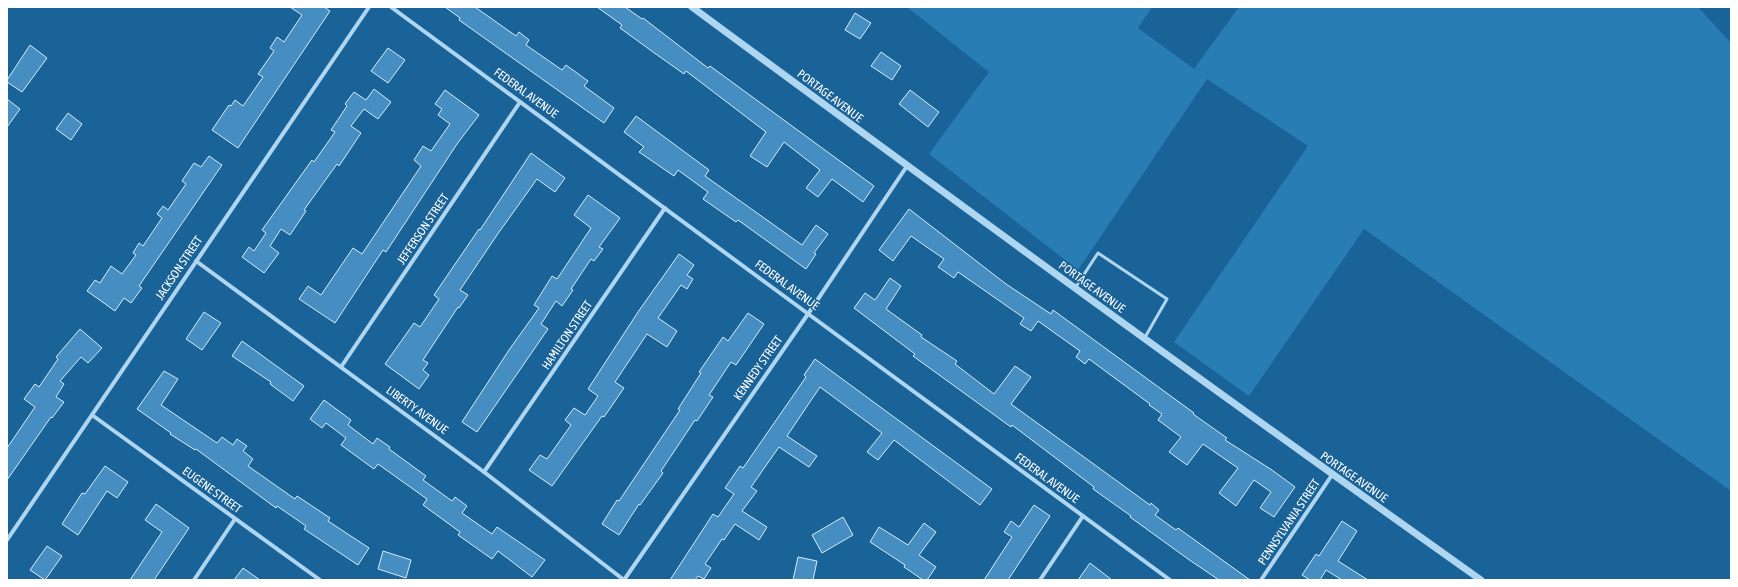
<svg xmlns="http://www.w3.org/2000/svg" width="1738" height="587" viewBox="0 0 1738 587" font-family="'Asap Condensed',sans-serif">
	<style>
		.green { fill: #297db5 }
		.building { fill: #468ec1; stroke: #d6ecfc }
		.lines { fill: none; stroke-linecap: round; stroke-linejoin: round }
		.service { stroke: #afd6f1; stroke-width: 3 }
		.minor { stroke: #afd6f1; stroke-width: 4 }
		.tertiary { stroke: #afd6f1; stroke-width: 7 }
		.labels { text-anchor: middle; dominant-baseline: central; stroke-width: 3; stroke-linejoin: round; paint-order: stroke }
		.street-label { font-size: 12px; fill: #fff; stroke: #1a6399 }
	</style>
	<rect width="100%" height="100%" fill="#1a6399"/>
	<path class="green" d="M907,7H1152L1138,28L1194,69L1239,7H1698L1731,43V491L1364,229L1249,396L1174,342L1308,146L1207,79L1078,270L929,154L989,72Z"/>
	<g class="building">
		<path d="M290,7H324L330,11L238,148L212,130L229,105L231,106L235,100L243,106L263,77L258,74L274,51L270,48L277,37L284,42L302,15Z"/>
		<path d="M445,7H475L516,36L519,32L529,40L526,45L562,70L566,65L588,81L584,86L614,108L604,123L459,20L460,18Z"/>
		<path d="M597,7H625L642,19L643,18L708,68L710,66L874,186L863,202L832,179L818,197L806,188L820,170L784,142L767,167L750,156L766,132L686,71L684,74L653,52L620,28L622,25Z"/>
		<path d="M855,13L871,23L860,39L845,30Z"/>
		<path d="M30,45L47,58L22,92L7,82V80Z"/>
		<path d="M388,48L405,60L388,83L371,71Z"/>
		<path d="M881,52L901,66L892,80L871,66Z"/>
		<path d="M374,89L391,102L378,119L364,109L351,126L361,133L339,166L337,164L304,210L306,211L290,235L281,229L270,246L279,253L264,273L242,257L249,247L254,251L266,233L262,230L312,160L314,162L335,132L331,130L347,106L345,104L354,92L366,100Z"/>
		<path d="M445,90L479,115L457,144L386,252L383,250L335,323L299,299L308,286L321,295L353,248L362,254L421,166L414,160L423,146L431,151L450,124L438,115L442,109L435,104Z"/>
		<path d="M910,90L939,112L928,127L899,104Z"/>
		<path d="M7,99L20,109L7,127Z"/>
		<path d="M68,113L82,124L71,140L56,129Z"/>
		<path d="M636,116L709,170L705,176L802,245L816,225L828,234L814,253L816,254L806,269L738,220L736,222L703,199L708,192L678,170L674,176L639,152L644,147L624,132Z"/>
		<path d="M531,153L565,178L555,192L537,179L497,235L460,290L468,295L459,308L458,307L423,360L428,363L423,370L429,375L419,389L385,364L414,323L420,327L439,299L434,295L479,229L480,230Z"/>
		<path d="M209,156L222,165L139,286L142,288L131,303L124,298L115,311L87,291L95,280L100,283L111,266L122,274L136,255L133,253L139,243L143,246L162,218L157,214L163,206L168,210L186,184L182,181L194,163L201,167Z"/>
		<path d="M588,195L620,218L599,247L603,249L594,261L591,259L571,289L573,290L562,306L556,301L541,324L548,329L477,432L462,422L509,350L539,308L534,305L552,276L557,279L591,228L574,215Z"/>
		<path d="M909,209L1006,284L1051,314L1053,310L1194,413L1193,414L1227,438L1225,440L1272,470L1295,487L1274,517L1260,508L1271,492L1254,480L1236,506L1219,493L1238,468L1203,444L1187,465L1169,452L1181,437L1158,420L1162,414L1149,405L1150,404L1089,359L1085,364L1076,357L1080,351L1038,321L1031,331L1020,324L1024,318L958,272L954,278L938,267L944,259L911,236L893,261L879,250Z"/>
		<path d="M679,254L694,265L687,275L693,279L687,289L681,285L658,318L677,331L667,347L647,334L615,382L624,388L604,417L602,416L552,486L529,470L540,455L547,459L571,425L565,420L574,408L585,415L598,396L588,389L638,312Z"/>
		<path d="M890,278L901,286L886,309L922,335L921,337L957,361L955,364L994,394L1015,366L1031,377L1011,404L1150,505L1151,503L1159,510L1155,515L1176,530L1178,528L1250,580H1219L1188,559L1130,517L1131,516L1093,489L1094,487L1012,425L1011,427L913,356L915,354L854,308L865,293L875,300Z"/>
		<path d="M204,312L221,323L202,350L186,339Z"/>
		<path d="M748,313L764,324L736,365L731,362L709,395L713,397L697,421L695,420L661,471L663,473L640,505L639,504L619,535L602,524L617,500L619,501L680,410L678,409L701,373L699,372L723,337L728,341Z"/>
		<path d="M80,329L102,348L88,363L81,357L60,381L64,384L56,397L64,402L52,418L51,417L7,480V448L35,407L24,399L35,384L39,387L58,359L56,357Z"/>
		<path d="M242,341L304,386L293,401L270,384L271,382L232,356Z"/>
		<path d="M815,359L992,489L980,505L894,440L878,460L867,452L882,433L820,387L787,436L817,456L809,467L779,447L751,487L757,491L742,511L767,527L759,540L735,524L724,540L722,539L705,564L711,568L704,579L698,576L695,580H670L713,514L718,517L734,494L725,488L740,466L743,468L806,377L804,375Z"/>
		<path d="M164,371L178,379L161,405L217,443L222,437L233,445L237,439L247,446L243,451L253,459L248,466L295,499L297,496L330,518L328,521L369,548L358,565L304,529L306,526L277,506L276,508L196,449L195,450L170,434L171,433L137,409Z"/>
		<path d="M324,400L351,420L348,425L373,444L377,438L390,447L389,449L426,476L423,480L452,501L455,497L467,506L462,513L492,534L497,527L545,560L532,577L498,551L492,559L458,535L460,532L423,505L427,499L378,464L374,469L341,445L346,438L326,423L322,428L310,419Z"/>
		<path d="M105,466L128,482L117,498L107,491L78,535L62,524L82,493L85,494Z"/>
		<path d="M156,504L189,528L154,580H130L162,532L145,520Z"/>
		<path d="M1034,505L1050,516L1008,580H984L1012,537L1004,532L1011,521L1019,527Z"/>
		<path d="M843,517L853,535L822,553L812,535Z"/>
		<path d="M1342,521L1357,531L1338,561L1368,580H1342L1326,570L1320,580H1310L1302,575L1316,554L1319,556Z"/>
		<path d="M924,523L936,532L919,555L936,567L927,580H923L904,567L905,565L870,542L879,527L908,545Z"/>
		<path d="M47,546L62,556L45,580L30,570Z"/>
		<path d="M383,551L411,560L406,578L378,569Z"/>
		<path d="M798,557L817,561L813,580H793Z"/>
		<path d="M1090,563L1112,580H1078Z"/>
		<path d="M243,568L260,580H234Z"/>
	</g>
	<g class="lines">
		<path class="service" d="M1075,288L1098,253L1167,299L1144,339"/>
		<g class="minor">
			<path d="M391,7L1170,580"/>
			<path d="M196,261L484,472L624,580"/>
			<path d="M341,367L520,102"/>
			<path d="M92,415L320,580"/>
			<path d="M484,472L665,208"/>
			<path d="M7,540L369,7"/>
			<path d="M194,580L235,519"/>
			<path d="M624,580L808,314L907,166"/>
			<path d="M1040,580L1083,516"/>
			<path d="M1261,580L1332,475"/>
		</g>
		<path class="tertiary" d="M692,7C953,200 1216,392 1481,580"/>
	</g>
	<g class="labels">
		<g class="street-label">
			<text transform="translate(526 93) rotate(36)">FEDERAL AVENUE</text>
			<text transform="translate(830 96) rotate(37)">PORTAGE AVENUE</text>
			<text transform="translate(423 229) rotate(-56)">JEFFERSON STREET</text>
			<text transform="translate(179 268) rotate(-56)">JACKSON STREET</text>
			<text transform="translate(787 285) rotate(36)">FEDERAL AVENUE</text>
			<text transform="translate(1092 287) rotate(36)">PORTAGE AVENUE</text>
			<text transform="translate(567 335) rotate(-56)">HAMILTON STREET</text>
			<text transform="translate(758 368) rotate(-55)">KENNEDY STREET</text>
			<text transform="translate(417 410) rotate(36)">LIBERTY AVENUE</text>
			<text transform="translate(1354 477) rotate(35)">PORTAGE AVENUE</text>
			<text transform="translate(1047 478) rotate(36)">FEDERAL AVENUE</text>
			<text transform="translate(212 490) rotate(36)">EUGENE STREET</text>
			<text transform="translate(1289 522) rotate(-56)">PENNSYLVANIA STREET</text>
		</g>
	</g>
	<rect width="1738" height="587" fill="none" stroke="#ffffff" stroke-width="16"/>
</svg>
